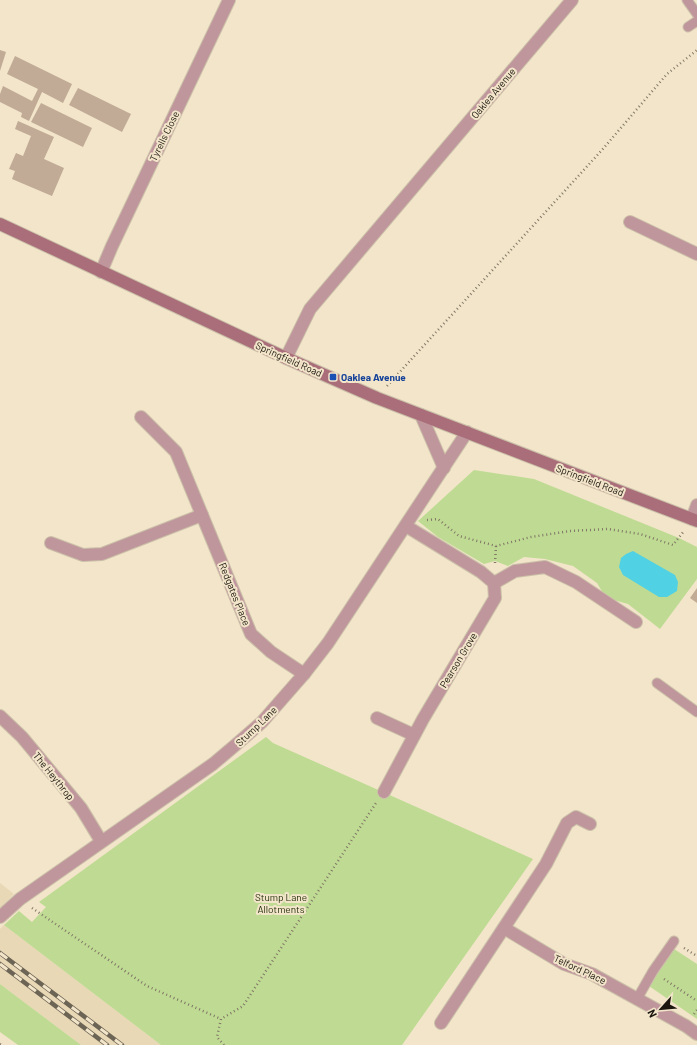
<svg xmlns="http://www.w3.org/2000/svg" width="697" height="1045" viewBox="0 0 697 1045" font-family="Barlow,sans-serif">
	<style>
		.built { fill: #e8d8b6 }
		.green { fill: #bfdb93 }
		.water { fill: #50d1e4 }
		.building { fill: #c1ab96 }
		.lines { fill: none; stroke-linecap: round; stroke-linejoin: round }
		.lane-casing { stroke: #cbc0a8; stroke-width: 11 }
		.street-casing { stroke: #cbc0a8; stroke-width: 14 }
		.secondary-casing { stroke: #cbc0a8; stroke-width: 14 }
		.path { stroke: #807766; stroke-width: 2.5; stroke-dasharray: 1 3; stroke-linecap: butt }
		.lane { stroke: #c0969d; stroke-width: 9 }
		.street { stroke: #c0969d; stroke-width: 12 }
		.secondary { stroke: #a96e7a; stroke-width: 12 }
		.rail-casing { stroke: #6c6454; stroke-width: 4.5 }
		.rail { stroke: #f2e5ca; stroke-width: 3; stroke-dasharray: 9; stroke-linecap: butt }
		.transit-dot { fill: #1a4fb4; stroke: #f2e5ca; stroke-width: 1.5 }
		.labels { text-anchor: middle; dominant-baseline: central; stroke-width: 4; stroke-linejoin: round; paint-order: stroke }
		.street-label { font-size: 10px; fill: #1c170e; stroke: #f2e5ca }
		.transit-label { font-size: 10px; font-weight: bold; fill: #164399; stroke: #f2e5ca; text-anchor: start }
		.park-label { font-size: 10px; fill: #26310e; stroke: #f2e5ca }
	</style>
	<rect width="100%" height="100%" fill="#f2e5ca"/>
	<g class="built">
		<path d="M0,883L14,894L0,908Z"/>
		<path d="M4,925L161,1045H81L0,984V929Z"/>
	</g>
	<g class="green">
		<path d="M474,470L534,479L679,538L697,547V579L660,629L628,604L614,600L603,593L597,583L573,566L545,559L524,557L508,566L495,561L484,564L438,537L418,521Z"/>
		<path d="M266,737L273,743L533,859L402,1045H161L4,925L19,911L32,922L46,907L39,902Z"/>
		<path d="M674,949L697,964V1019L649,986Z"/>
		<path d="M0,984L81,1045H18L0,1032Z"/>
	</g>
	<path class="water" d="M633,551L675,575L678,582L677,591L667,597H659L623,575L619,567L621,558L626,554Z"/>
	<g class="building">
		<path d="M0,50L6,52L0,71Z"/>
		<path d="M15,56L72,84L63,103L42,92L29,121L21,117L22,113L0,102V94L3,86L32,101L38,89L7,74Z"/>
		<path d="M78,88L131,114L122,132L69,105Z"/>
		<path d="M41,103L92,128L83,147L31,122Z"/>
		<path d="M18,121L54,137L44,159L64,168L52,196L12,179L15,171L9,169L16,153L23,156L31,136L15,129Z"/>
		<path d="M697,588V603L690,598Z"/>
	</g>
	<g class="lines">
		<g class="lane-casing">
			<g id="lane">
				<path d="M687,0L697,14"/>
				<path d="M688,27L697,21"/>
				<path d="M657,683L697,712"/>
				<path d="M637,999L653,971L674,941"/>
			</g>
		</g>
		<g class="street-casing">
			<g id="street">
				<path d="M630,222L697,254"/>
				<path d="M101,272L112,246L229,0"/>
				<path d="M286,358L310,309L572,0"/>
				<path d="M421,415L444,468"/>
				<path d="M141,417L176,452L202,515"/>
				<path d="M692,519L697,505"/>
				<path d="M51,543L83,555L102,554L202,515L251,634L271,652L304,674"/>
				<path d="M494,583L515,571L545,567L576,582L636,622"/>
				<path d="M0,716L22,737L81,808L101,841"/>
				<path d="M377,718L414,735"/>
				<path d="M384,792L423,719L495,598L494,583L481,572L406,526"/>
				<path d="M0,917L20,899L213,764L239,742L262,722L304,674L328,643L467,432"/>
				<path d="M504,928L564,964L592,974L686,1026L697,1034"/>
				<path d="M441,1023L546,864L567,823L576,817L590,824"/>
			</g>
		</g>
		<g class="secondary-casing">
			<path id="secondary" d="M0,224L286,358L377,398L697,521"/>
		</g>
		<g class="path">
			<path d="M387,386L602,150L667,74L697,50"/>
			<path d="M427,520L438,519L459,536L496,546L531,537L570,531L608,529L640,534L673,545L684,531"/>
			<path d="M495,563L496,546"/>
			<path d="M32,908L147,986L221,1019"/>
			<path d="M684,948L697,956"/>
			<path d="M664,979L697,1001"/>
			<path d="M694,1014L697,1010"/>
			<path d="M0,1044L2,1045"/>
			<path d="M224,1045L217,1037L221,1019L243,1006L376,803"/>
		</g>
		<use href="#lane" class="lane"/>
		<use href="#street" class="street"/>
		<use href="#secondary" class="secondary"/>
		<g class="rail-casing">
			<g id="rail">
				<path d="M0,953L122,1045"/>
				<path d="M0,964L107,1045"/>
			</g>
		</g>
		<use href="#rail" class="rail"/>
	</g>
	<rect class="transit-dot" x="329" y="373" width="8" height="8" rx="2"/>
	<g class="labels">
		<g class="street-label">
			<text transform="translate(493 93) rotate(-50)">Oaklea Avenue</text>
			<text transform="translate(164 136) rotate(-64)">Tyrells Close</text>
			<text transform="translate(289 359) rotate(24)">Springfield Road</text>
			<text transform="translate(590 480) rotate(21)">Springfield Road</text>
			<text transform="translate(235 594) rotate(68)">Redgates Place</text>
			<text transform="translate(458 660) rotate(-59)">Pearson Grove</text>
			<text transform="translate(256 726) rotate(-44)">Stump Lane</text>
			<text transform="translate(54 776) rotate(51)">The Heythrop</text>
			<text transform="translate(580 969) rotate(25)">Telford Place</text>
		</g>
		<g class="transit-label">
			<text x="341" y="377">Oaklea Avenue</text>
		</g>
		<g class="park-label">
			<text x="281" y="897">Stump Lane<tspan x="281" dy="12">Allotments</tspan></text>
		</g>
	</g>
	<g transform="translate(661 1009) rotate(243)" stroke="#f2e5ca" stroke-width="3" paint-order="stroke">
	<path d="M0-3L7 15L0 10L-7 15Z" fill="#1c170e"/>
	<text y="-6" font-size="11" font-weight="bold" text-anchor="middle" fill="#1c170e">N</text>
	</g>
</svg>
